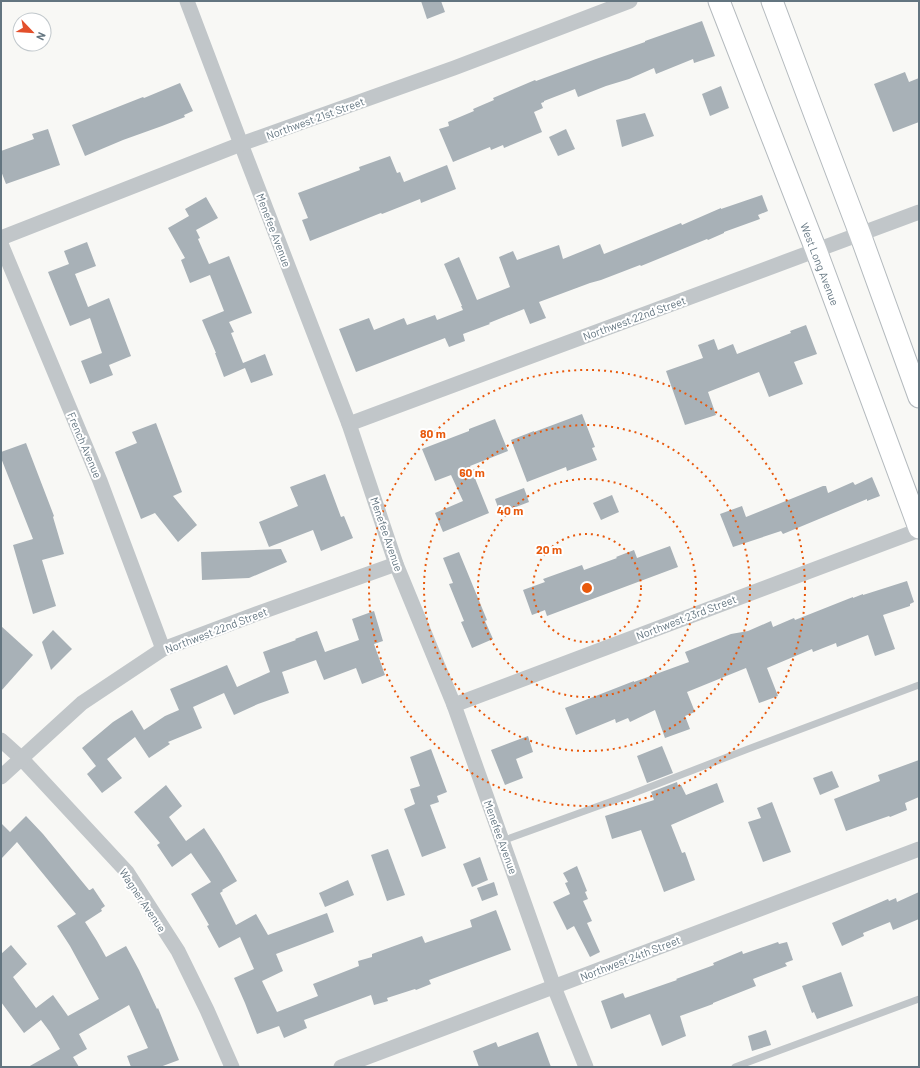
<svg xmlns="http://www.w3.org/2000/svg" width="920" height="1068" viewBox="0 0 920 1068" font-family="Barlow,sans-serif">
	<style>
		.building { fill: #a8b1b7 }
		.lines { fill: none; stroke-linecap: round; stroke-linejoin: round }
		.secondary-casing { stroke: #b4babe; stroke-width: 23 }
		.service { stroke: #c1c6c9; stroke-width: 7 }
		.minor { stroke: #c1c6c9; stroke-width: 15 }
		.secondary { stroke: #fff; stroke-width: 21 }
		.ring { fill: none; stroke: #e8590c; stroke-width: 2; stroke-dasharray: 2 4 }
		.labels { text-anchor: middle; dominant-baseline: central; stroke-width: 4; stroke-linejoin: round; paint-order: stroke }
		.street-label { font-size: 11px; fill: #637580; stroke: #fff }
		.centre { fill: #e8590c; stroke: #fff; stroke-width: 2 }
		.ring-label { font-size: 12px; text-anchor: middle; font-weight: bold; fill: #e8590c; stroke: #fff; stroke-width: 4; stroke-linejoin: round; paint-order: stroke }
	</style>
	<rect width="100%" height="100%" fill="#f8f8f5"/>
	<g class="building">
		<path d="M421,1H441L445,12L427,19Z"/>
		<path d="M702,21L715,56L694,63L693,59L656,74L654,68L629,79L606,86L578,97L575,89L544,101V102L541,103L543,108L534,112L542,132L504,148L503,145L491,150L490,147L453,162L439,129L449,126L448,122L474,111L473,109L494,100L493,98L535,80L536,81L596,59L645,42V41Z"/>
		<path d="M905,72L909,82L919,78V122L893,132L874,84Z"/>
		<path d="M180,83L193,111L184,115L185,117L162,126L123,140L85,156L72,125L143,97L144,98Z"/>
		<path d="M721,86L729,108L710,116L702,94Z"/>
		<path d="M645,113L654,136L622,147L616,120Z"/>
		<path d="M48,129L60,165L6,184L1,171V151L34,139L32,134Z"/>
		<path d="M566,129L575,149L558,156L549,137Z"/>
		<path d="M390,156L397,173L400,172L404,182L447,165L456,189L421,203L420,199L382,214L381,213L310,241L302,220L308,218L298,193L360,170L359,167Z"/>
		<path d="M762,195L768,211L758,215L760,219L724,232V233L708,240L707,239L641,266L640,265L601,280L590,283L539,302L546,318L530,324L524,309L489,323L490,324L463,334L465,341L449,347L445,338L356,372L339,329L369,318L374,330L404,318L407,325L435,315L437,320L463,310L461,306H462L444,264L459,257L477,300L510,287L499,257L513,251L517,260L559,245L563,259L600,244L604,254L681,223L682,225L721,208V209Z"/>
		<path d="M206,197L218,218L196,230L200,238L198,239L209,264L229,256L252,313L229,322L234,332L231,333L243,363L265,354L273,375L251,383L245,368L224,377L215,353H216L202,320L224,311L210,275L190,283L181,260L185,258L168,228L189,216L185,209Z"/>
		<path d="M87,242L96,266L75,274L88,307L109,298L131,356L109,365L113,375L90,384L81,361L102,353L90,318L70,326L48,272L69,264L64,251Z"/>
		<path d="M806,325L817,354L794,362L803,384L769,397L759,372L708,392L716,415L685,425L666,371L703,358L698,345L714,339L718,350L733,344L737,354L791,333L790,331Z"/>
		<path d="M582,414L595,447L592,448L597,460L567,471L566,467L527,482L511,440L534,431V432Z"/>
		<path d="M495,419L508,451L470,466L489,513L443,532L435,513L463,501L451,475L435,481L422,449L469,431V429Z"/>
		<path d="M156,423L182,492L173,496L197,525L178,542L155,513L141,519L115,452L137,443L132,432Z"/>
		<path d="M26,443L54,516L53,517L64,554L42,560L56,606L33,614L13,545L33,539L1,458V452Z"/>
		<path d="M325,474L341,517L344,516L353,538L321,551L313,530L269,547L259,522L298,506L290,487Z"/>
		<path d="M872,477L880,496L867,501V499L783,534L781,531L733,547L720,514L742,506L746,517L823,486H826L828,493L853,482L855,485Z"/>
		<path d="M524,488L529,502L500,513L495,499Z"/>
		<path d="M612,495L619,512L601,520L593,503Z"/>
		<path d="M670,546L678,567L547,616L545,610L532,615L523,590L545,582L543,579L582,565L584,570L617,558L616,557L634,550L637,558Z"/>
		<path d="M281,549L287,562L249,578L202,580L201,552Z"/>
		<path d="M459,552L487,620L485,621L493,639L472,648L461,622L464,621L449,584L453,583L443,558Z"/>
		<path d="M907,581L914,602L910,604V606L883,615L895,649L875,656L868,635L837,647L836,643L813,652L812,649L767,668L778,696L759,703L746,668L687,692L695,712L685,716L690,729L665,738L655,710L630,722L628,718L616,723L615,719L576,735L565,708L634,681V682L689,662L685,652L731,634L748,631L771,621L773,627L794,618L795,620L853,597V598L863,594V595Z"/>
		<path d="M374,611L383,641L374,644L385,675L362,684L356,668L324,680L316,660L282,672L289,693L258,704L234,715L224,693L193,707L202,728L168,742L170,744L149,758L135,737L107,759L122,778L102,793L87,774L96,766L82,748L113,722L132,710L144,730L165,716L179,710L170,689L227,665L237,687L270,672L263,652L296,640L295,639L317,631L325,652L359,640L352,619Z"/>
		<path d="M1,626L33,655L1,691Z"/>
		<path d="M53,630L72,649L51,670L42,642Z"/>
		<path d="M528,736L533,752L516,759L523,778L505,785L491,750Z"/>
		<path d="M662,746L673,773L647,783L637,756Z"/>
		<path d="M431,749L447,792L437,796L439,802L430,805L446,848L422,857L404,809L415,804L410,789L420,786L410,757Z"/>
		<path d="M919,760V797L905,803L907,810L890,817L889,816L846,831L834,799L880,781L878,775Z"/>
		<path d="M832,771L839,787L820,795L813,778Z"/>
		<path d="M677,782L678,786L681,785L686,795L717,783L724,802L671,825L682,853L685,852L695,880L664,892L641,830L612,839L605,816L654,800L651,792Z"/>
		<path d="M166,785L182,806L169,817L186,841L204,828L221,854L237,881L222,890L223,891L220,893L236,925L256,914L268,935L327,913L334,932L276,954L283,971L262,981L277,1012L318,996L313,984L359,966L358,961L372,957V954L422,936L425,943L472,927L470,920L496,910L511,950L429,980L431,984L416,990L415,989L387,998L388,1001L374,1005L371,995L304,1020L307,1028L284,1038L279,1026L257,1034L245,1003L234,978L254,969L240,937L219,948L207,926L209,925L191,894L211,882L191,853L172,867L157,845L160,843L134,812Z"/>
		<path d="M772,802L791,852L763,862L748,822L761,818L757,808Z"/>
		<path d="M26,816L43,834L89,890H90L93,888L105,906L101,909L102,911L85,922L97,941L106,957L126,946L139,970L157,1009L158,1008L179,1060L160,1067H131L127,1056L148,1048L129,1005L79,1034L87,1049L73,1057L79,1067H28L60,1049L50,1032L41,1020L24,1033L1,1002V954L11,945L27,964L13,977L36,1008L53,995L68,1016L99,999L70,946L57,926L76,914L17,842L1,859V823L10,832Z"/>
		<path d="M388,849L405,895L387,901L371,855Z"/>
		<path d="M480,857L488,880L472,887L463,864Z"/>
		<path d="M577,866L587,891L585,892L588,899L583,901L592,921L587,923L600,952L590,957L574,926L567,930L553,902L570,894L565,883L568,882L563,873Z"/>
		<path d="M348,880L354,895L325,907L319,893Z"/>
		<path d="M494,882L498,895L482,901L477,888Z"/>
		<path d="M919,892V919L893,930L890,922L863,933L864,936L842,946L832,923L888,899L889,901L896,898L897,902Z"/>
		<path d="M778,942L779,944L787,942L793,960L785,963L787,966L753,979L756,986L713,1003V1004L680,1016L686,1036L662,1046L650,1014L611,1029L601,1001L623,993L625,998L677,980L676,979L714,965L713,963L742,951L743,954Z"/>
		<path d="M841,972L853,1006L817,1019L814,1012L812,1013L802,986Z"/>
		<path d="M766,1030L771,1045L752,1051L748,1036Z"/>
		<path d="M538,1032L551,1067H479L473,1051L496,1042L498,1047Z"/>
	</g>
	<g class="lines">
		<g class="secondary-casing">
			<g id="secondary">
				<path d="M719,1L816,250L919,528"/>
				<path d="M772,1L816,118L860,234L919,397"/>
			</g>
		</g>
		<g class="service">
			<path d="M502,841L629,795L748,749L919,685"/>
			<path d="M735,1067L919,999"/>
		</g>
		<g class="minor">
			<path d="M187,1L241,144L349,424L396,564L454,705L554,987L586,1067"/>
			<path d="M1,238L241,144L454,68L630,1"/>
			<path d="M1,244L100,481L163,649"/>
			<path d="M349,424L919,212"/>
			<path d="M454,705L919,530"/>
			<path d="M1,740L21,758L127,872L178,951L207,1010L232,1067"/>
			<path d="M1,777L82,703L163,649L256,614L396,564"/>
			<path d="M341,1067L919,849"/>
		</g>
		<use href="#secondary" class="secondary"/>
	</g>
	<g class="ring">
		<circle cx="587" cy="588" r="54"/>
		<circle cx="587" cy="588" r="109"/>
		<circle cx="587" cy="588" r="163"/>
		<circle cx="587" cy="588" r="218"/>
	</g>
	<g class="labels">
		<g class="street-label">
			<text transform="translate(315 118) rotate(-20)">Northwest 21st Street</text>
			<text transform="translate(274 230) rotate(69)">Menefee Avenue</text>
			<text transform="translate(820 264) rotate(69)">West Long Avenue</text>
			<text transform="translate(634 318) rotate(-20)">Northwest 22nd Street</text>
			<text transform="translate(85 445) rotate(67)">French Avenue</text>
			<text transform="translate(387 534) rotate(71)">Menefee Avenue</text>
			<text transform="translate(686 617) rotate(-21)">Northwest 23rd Street</text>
			<text transform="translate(216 630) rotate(-21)">Northwest 22nd Street</text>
			<text transform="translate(501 837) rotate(70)">Menefee Avenue</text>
			<text transform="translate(143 900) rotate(56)">Wagner Avenue</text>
			<text transform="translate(630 958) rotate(-21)">Northwest 24th Street</text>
		</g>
	</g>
	<circle cx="587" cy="588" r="6" class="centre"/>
	<g class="ring-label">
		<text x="433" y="438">80 m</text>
		<text x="472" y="477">60 m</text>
		<text x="510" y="515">40 m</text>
		<text x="549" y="554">20 m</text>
	</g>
	<rect width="920" height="1068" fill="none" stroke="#637580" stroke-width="4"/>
	<g transform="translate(32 32) rotate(115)"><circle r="19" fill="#ffffff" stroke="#c1c8cc"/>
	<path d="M0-3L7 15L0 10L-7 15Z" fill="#e34f2b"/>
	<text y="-6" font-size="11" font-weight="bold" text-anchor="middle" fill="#637580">N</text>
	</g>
</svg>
